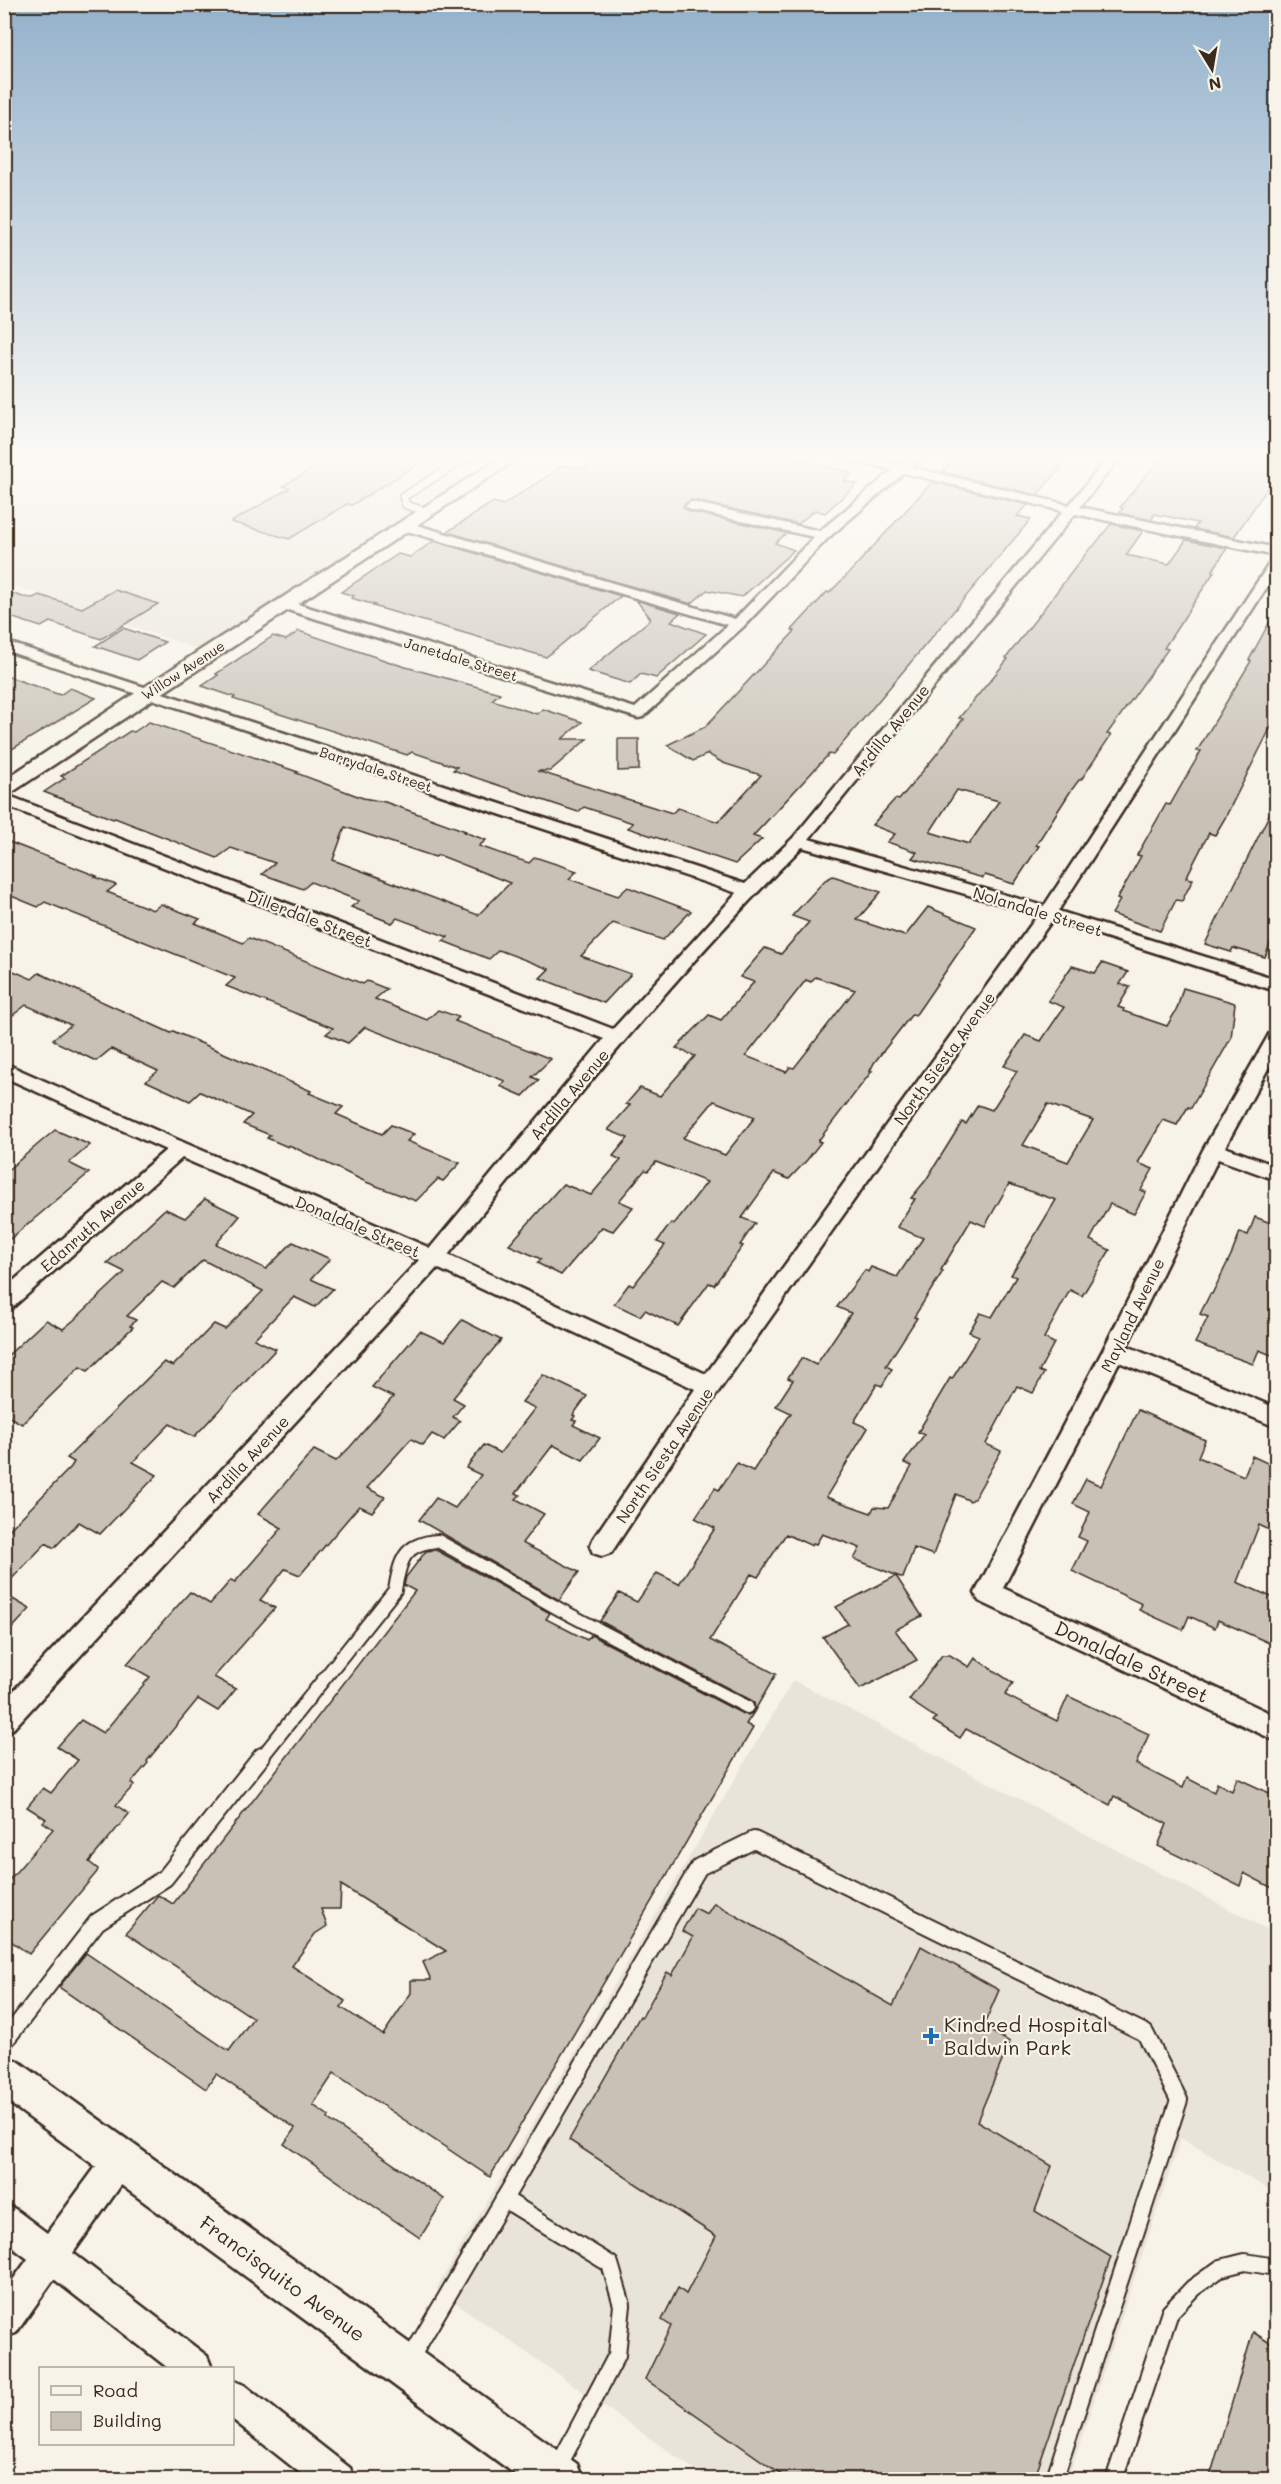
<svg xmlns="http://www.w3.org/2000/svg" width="1281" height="2484" viewBox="0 0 1281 2484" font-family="Mali,sans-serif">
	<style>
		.built { fill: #e9e4d9 }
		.building { fill: #c8c1b6; stroke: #3b2a1e; stroke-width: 1.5; fill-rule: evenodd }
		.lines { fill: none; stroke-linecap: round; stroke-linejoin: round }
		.service-far2-casing { stroke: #3b2a1e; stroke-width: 10 }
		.service-far1-casing { stroke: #3b2a1e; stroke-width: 16 }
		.service-casing { stroke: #3b2a1e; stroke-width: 20 }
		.minor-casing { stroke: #3b2a1e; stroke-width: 5 }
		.tertiary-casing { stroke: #3b2a1e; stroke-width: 5 }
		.service-far2 { stroke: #f7f3e8; stroke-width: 7 }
		.service-far1 { stroke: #f7f3e8; stroke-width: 12 }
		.service { stroke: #f7f3e8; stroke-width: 16 }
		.minor { fill: #f7f3e8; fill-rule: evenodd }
		.tertiary { fill: #f7f3e8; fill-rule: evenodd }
		.poi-dot { fill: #1f6fb2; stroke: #f7f3e8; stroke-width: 2 }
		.labels { text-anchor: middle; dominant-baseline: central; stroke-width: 4.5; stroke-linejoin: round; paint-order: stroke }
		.far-street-label { font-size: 14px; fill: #3b2a1e; stroke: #f7f3e8 }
		.street-label { font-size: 16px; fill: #3b2a1e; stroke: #f7f3e8 }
		.near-street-label { font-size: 20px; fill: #3b2a1e; stroke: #f7f3e8 }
		.near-poi-label { font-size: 20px; fill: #3b2a1e; stroke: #f7f3e8; text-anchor: start }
	</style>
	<rect width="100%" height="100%" fill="#f7f3e8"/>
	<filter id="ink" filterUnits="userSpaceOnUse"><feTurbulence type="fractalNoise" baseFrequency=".0167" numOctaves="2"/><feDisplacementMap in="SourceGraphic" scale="12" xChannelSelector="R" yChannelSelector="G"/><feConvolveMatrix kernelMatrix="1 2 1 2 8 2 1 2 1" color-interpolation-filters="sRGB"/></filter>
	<g filter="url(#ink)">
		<g class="built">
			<path d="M5,455H515L208,653L5,582Z"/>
			<path d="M793,1680L1276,1934V2194L1181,2138L1068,2479H708L436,2289Z"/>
		</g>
		<g class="building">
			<path d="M336,455H433L352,505L347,504L289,539L231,522L290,488L283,486Z"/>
			<path d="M586,455H781L852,473L844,481L857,484L825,513L815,510L798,524L692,500L684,504V508L691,512L787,533L775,543L794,550L742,597L707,590L691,604L447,532L493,502L503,505L564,465L585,469Z"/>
			<path d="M959,455H1067L1057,466L1062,467L1037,495L942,472Z"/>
			<path d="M1163,455L1177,457L1179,455H1203L1246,463L1252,455H1276V461L1267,475L1275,477L1234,537L1194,529L1198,523L1155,514L1151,520L1119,513L1123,508L1120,507Z"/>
			<path d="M932,482L1028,505L1017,516L1031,519L833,755L829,754L753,836L762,839L735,864L628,828L633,823L584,807L578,812L453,770L457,767L412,752L407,755L233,699L235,697L202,686L218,675L216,674L273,636L286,640L299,631L402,666L500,693L492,700L537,714L543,709L582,722L562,739H587L550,771H537L672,813L678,808L718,822L761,775L723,763L708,754L693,761L667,745L705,727L795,631L792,630L827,592L829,593L850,572Z"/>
			<path d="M1111,524L1143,531L1126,555L1169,564L1186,540L1227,548L1212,572H1214L1164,648L1168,649L1107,734L1111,735L1081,780H1079L1070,792L1036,845L1039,846L1014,884L985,875L983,878L912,858L917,852L887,842L895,834L872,825L895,799L899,800L936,755L963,719L959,718L1008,659L1006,658L1091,547H1093ZM957,790L999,801L969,844L930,832Z"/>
			<path d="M434,541L621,596L546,657L373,606L375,605L351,598L354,596L341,592L398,554L410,557Z"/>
			<path d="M115,590L158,604L101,639L50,622L41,627L4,615V591L23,597L33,598L39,595L82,608Z"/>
			<path d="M636,600L680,613L671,621L706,634L656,678L641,674L630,684L588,671L651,619Z"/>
			<path d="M1276,610V717L1225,818L1215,835L1209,833L1186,878L1193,879L1182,901L1176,900L1160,931L1112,914L1120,900L1117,899L1141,856L1137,855L1166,804L1170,805L1178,791L1201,751H1197L1251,661L1249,660Z"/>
			<path d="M123,628L165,642L137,660L95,646Z"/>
			<path d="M4,675L60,695L70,688L96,698L4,754Z"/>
			<path d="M149,722L298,772L296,773L363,798L385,802L466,831L464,832L486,840L479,846L529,863L535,857L577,871L569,879L618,896L628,887L691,911L663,940L613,923L581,956L631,974L604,1003L540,978L549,969L499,950L489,959L443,941L448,937L397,918L392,923L351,907L359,901L311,882L303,889L262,874L275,863L231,848L217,858L115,818L113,819L44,792L65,778L61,776L130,731L134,732ZM345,827L435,857L439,855L510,883L478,915L333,860Z"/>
			<path d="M618,739H639V770L618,771Z"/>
			<path d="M1276,801V928L1265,957L1233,948L1231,952L1205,944Z"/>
			<path d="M4,840L97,876L95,877L116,885L107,892L153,910L161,904L200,919L195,923L243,943L249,938L363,984L367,981L387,989L375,999L427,1020L438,1010L459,1017L455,1021L551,1059L532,1077L539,1080L523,1096L500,1086L505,1081L365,1027L348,1043L326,1034L333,1028L226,986L235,978L45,902L38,907L4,893Z"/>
			<path d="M833,876L881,892L857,920L905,936L928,907L976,927L917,1013L915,1015L912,1014L874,1063L870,1071H872L818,1141L821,1142L807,1160L789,1179L774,1173L742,1218L755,1223L740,1245L743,1246L714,1285L709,1283L678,1326L645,1310L640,1316L614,1304L629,1284L633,1286L665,1245L657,1242L671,1223L674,1224L707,1182L656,1162L648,1171L645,1170L619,1201L633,1207L613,1231L602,1227L561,1275L537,1263L541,1259L509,1245L563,1184L591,1195L621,1160L613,1156L628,1138L608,1130L630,1105L626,1104L640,1088L660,1096L695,1056L676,1048L709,1015L721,1020L754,982L740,977L765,948L781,954L809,922L792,916L825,880ZM815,977L855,990L794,1068L790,1067L786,1072L746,1056L806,980L811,982ZM714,1101L755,1117L725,1155L683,1138Z"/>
			<path d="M1102,963L1128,972L1120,984L1130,987L1118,1007L1124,1009L1123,1011L1167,1026L1177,1009L1183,988L1235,1003L1231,1038L1191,1108L1188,1107L1177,1125L1163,1120L1138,1163L1153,1169L1141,1190L1146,1192L1134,1214L1110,1204L1090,1240L1110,1250L1082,1296L1070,1290L1044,1338L1054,1343L1039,1371L1044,1373L1033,1393L1017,1386L986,1444L1001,1451L974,1499L970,1501L956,1494L933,1555L914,1548L903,1578L854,1559L860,1548L822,1534L816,1544L813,1543L812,1546L786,1534L758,1577L751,1574L710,1640L776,1674L755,1710L754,1703L751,1700L600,1621L619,1593L637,1602L657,1573L679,1584L715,1528L695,1518L715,1488L719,1490L737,1463L753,1471L791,1413L776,1406L793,1380L788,1378L789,1376L802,1358L816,1365L851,1313L837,1307L865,1270L868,1272L871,1267L897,1277L923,1238L897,1227L915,1199L911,1198L926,1180L962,1122L966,1124L978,1105L992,1110L1017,1071L1004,1066L1025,1035L1041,1041L1064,1007L1048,1001L1072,966L1095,973ZM1048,1104L1093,1120L1068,1162L1023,1145ZM1009,1184L1056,1200L1011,1275L1016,1277L992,1317L980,1313L969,1332L979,1336L952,1379L950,1378L918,1432L924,1435L904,1463L912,1466L888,1508L874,1507L871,1513L826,1497L868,1428L854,1422L877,1384L882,1386L892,1369L886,1366L917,1318L914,1317L943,1271L941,1270L971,1220L985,1226Z"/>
			<path d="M4,967L32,979L39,973L171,1033L173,1031L311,1091L309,1093L343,1107L336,1114L382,1134L391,1125L414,1134L407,1141L460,1163L443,1181L438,1179L416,1201L366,1182L289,1145L288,1147L267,1138L270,1135L243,1124L252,1115L200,1092L190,1101L146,1081L158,1071L111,1049L96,1061L56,1042L53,1039L71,1025L26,1005L4,1022Z"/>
			<path d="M55,1130L90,1145L69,1163L89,1173L4,1244V1173Z"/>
			<path d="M205,1199L240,1216L216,1244L266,1269L293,1242L330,1259L311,1279L333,1289L315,1307L294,1297L254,1339L276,1349L194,1437L170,1424L133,1462L157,1475L100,1534L79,1522L54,1548L46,1543L4,1587V1535L71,1467L74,1462L67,1458L164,1362L173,1366L214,1324L225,1329L263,1291L203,1260L174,1288L162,1282L127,1316L136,1320L130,1326L133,1327L88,1371L80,1367L22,1424L4,1414V1359L46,1320L63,1329L74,1320L125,1272L107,1263L165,1209L185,1218Z"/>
			<path d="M1255,1217L1276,1225V1305L1271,1318L1276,1320V1357L1259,1350L1253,1364L1195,1343L1208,1317L1200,1314L1210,1294H1212L1232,1253L1240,1232L1248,1235Z"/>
			<path d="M462,1320L501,1340L453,1398L464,1404L453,1417L460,1421L444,1440L432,1434L423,1445L411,1439L367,1488L385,1497L372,1512L359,1506L300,1575L285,1569L260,1600L275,1608L214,1677L236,1689L218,1711L198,1699L147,1761L148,1763L131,1783L134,1785L116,1805L129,1814L89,1862L98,1869L97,1872L29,1954L4,1936V1886L53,1829L43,1822L46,1819L27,1807L43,1788L51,1793L78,1760L57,1747L81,1720L103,1733L150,1677L127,1664L164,1621L190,1592L210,1604L231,1580L235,1582L282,1528L258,1514L314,1450L336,1461L350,1447L393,1397L372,1387L420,1331L444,1342Z"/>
			<path d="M543,1375L587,1396L573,1415L575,1416L572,1420L576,1421L573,1425L600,1438L583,1460L553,1445L516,1493L520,1495L516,1499L544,1514L522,1543L579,1572L559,1600L419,1520L436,1498L455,1508L481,1475L466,1468L484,1445L500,1453L535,1408L522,1402Z"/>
			<path d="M1138,1410L1205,1440L1198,1457L1244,1476L1252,1456L1276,1467V1533L1259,1525L1237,1582L1276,1599V1646L1218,1620L1215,1628L1189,1616L1183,1630L1139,1610L1142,1604L1072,1571L1087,1541L1078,1537L1090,1512L1073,1504L1086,1479L1101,1486Z"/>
			<path d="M436,1550L550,1613L546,1619L587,1640L591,1635L743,1714L748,1715L754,1712L746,1724L753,1728L490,2177L334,2073L313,2105L329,2116L328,2119L444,2199L420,2238L284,2144L295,2128L216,2074L206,2089L59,1987L86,1953L229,2051L253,2018L126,1933L158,1895L173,1904L415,1591L404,1585L406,1577L426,1551ZM341,1885L446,1951L423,1962L431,1980H411V1993L383,2035L341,2007L345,2001L292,1966L315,1934L327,1926L321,1909H340Z"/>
			<path d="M896,1576L922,1616L895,1630L917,1660L860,1689L823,1637L848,1624L836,1607Z"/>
			<path d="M4,1594L30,1609L4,1637Z"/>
			<path d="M942,1655H950L969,1667L975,1658L1013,1683L1005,1695L1057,1721L1068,1696L1149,1734L1136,1764L1183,1788L1187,1778L1214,1792L1217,1783L1232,1791L1237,1778L1276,1796V1890L1244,1873L1240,1886L1158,1846L1167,1824L1114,1796L1110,1805L966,1729L960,1738L933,1721L936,1718L909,1700Z"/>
			<path d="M714,1903L893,2006L921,1946L999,1990L983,2027L1010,2042L977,2121L1052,2166L1035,2211L1111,2257L1034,2480H789L645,2379L671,2326L662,2320L678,2288L686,2294L716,2236L569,2140L640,2016L642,2017L667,1972L672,1975L693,1937L682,1931L695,1908L707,1914Z"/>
			<path d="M1253,2332L1276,2347V2480H1209Z"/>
		</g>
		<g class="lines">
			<g class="service-far2-casing">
				<path id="service-far2" d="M428,512L406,505L403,497L471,455"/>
			</g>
			<g class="service-far1-casing">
				<path id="service-far1" d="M261,1758L395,1590C400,1560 404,1543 438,1541L561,1610L747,1707"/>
			</g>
			<g class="service-casing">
				<g id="service">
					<path d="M4,2042L97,1922L165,1878L262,1756"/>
					<path d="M504,2199L610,2264L622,2305L617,2355L559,2465"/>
					<path d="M409,2361L699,1867L754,1840L1145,2033L1179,2100L1054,2480"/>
					<path d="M1114,2480L1170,2312L1193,2288L1221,2268L1245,2262L1276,2267"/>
				</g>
			</g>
			<g class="minor-casing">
				<g id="minor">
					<path d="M838,455H857L899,465L911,455H924L911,467L1069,505L1110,455H1122L1080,507L1276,548V556L1075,514L809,839L1044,906L1269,564L1276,560V573L1058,911L1276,979V991L1052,920L718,1392L611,1553L602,1556L593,1553L590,1546L593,1539L695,1389L437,1268L13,1729L4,1732V1701L419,1260L182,1158L12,1308L4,1310V1289L166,1150L4,1077V1063L187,1144L430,1248L604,1039L4,805V794L613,1029L737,893L4,650V641L745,884L793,838L1063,511L904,473L828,538L743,627L643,717L638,718L278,607L276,604L283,600L288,601L635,708L728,625L400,529L399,526L400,523H410L735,619L814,537L691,510L685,506L691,502L820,531L893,470L840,458ZM802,847L1038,915L706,1374L448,1255C562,1116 674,974 802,847Z"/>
					<path d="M1276,1032V1054L1225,1147L1276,1166V1180L1218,1159L1127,1346L1276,1408V1427L1119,1362L1003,1588L1276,1716V1741L979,1601L975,1593L1103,1350L1203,1150L1267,1038L1269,1034Z"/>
					<path d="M120,2144L131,2149L136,2160L131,2171L73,2253L207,2356L212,2368H168L54,2279L16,2333L4,2337V2292L28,2259L4,2241V2204L15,2209L47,2233L109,2149Z"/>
					<path d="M232,2380L244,2385L350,2468L355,2480H309L232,2419Z"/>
				</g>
			</g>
			<g class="tertiary-casing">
				<g id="tertiary">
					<path d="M505,455H523L11,793L4,795V780L202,649Z"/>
					<path d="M4,2056L18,2061L577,2464L583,2480H523L4,2099Z"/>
				</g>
			</g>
			<use href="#service-far2" class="service-far2"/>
			<use href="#service-far1" class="service-far1"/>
			<use href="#service" class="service"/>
			<use href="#minor" class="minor"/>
			<use href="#tertiary" class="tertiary"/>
		</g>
	</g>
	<linearGradient id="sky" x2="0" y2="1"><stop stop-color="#93b1cb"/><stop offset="0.57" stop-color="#fbfaf5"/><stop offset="1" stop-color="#fbfaf5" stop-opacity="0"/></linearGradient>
	<rect width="1281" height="802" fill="url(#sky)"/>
	<path class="poi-dot" d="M928 2027h6v6h6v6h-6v6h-6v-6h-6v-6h6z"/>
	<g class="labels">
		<g class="far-street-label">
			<text transform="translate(461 659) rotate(17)">Janetdale Street</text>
			<text transform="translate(183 670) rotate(-33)">Willow Avenue</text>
			<text transform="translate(376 769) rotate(18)">Barrydale Street</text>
		</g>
		<g class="street-label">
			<text transform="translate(890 730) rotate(-51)">Ardilla Avenue</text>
			<text transform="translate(1038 911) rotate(17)">Nolandale Street</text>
			<text transform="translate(310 918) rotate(21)">Dillerdale Street</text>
			<text transform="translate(944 1058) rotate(-54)">North Siesta Avenue</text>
			<text transform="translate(569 1094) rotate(-50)">Ardilla Avenue</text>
			<text transform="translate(92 1225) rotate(-41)">Edanruth Avenue</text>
			<text transform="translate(358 1226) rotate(23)">Donaldale Street</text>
			<text transform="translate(1132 1315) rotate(-64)">Mayland Avenue</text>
			<text transform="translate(664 1455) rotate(-56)">North Siesta Avenue</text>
			<text transform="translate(247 1459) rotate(-47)">Ardilla Avenue</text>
		</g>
		<g class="near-street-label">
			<text transform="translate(1132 1661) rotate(25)">Donaldale Street</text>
			<text transform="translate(283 2278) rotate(36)">Francisquito Avenue</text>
		</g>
		<g class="near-poi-label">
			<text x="944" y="2024">Kindred Hospital<tspan x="944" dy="23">Baldwin Park</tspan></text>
		</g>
	</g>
	<rect width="1281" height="2484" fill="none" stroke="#f7f3e8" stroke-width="24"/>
	<rect x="12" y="12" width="1257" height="2460" fill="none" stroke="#3b2a1e" stroke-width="2" filter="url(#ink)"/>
	<rect x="39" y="2367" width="195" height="78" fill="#f7f3e8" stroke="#aca397" stroke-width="1.5"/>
	<rect x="51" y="2386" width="30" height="9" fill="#f7f3e8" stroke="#aca397" stroke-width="1.5"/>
	<text x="93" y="2397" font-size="18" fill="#3b2a1e">Road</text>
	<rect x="51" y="2412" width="30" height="18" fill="#c8c1b6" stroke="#aca397" stroke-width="1.5"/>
	<text x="93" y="2427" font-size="18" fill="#3b2a1e">Building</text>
	<g transform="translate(1212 69) rotate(169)" stroke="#f7f3e8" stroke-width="4.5" paint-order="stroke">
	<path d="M0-4.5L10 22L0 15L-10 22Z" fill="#3b2a1e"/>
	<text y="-9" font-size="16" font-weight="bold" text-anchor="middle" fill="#3b2a1e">N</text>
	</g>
</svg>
